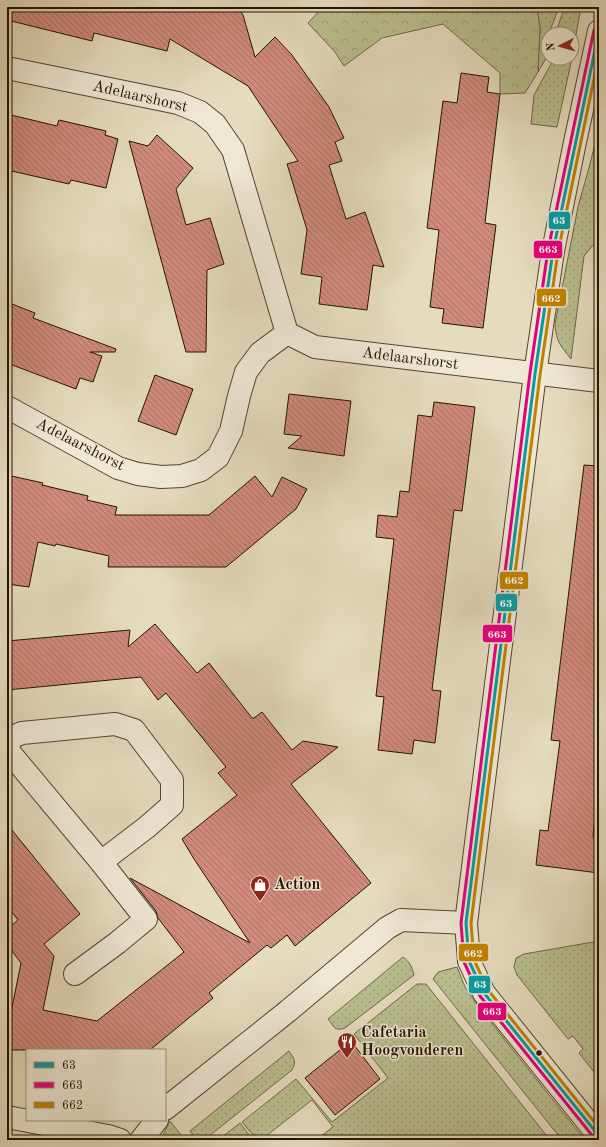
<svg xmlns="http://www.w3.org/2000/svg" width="606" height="1147" viewBox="0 0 606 1147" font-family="'Old Standard TT',serif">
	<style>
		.grass { fill: url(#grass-dots); stroke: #6e6848 }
		.forest { fill: url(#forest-crowns); stroke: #6e6848 }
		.building { fill: url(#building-back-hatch); stroke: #231301 }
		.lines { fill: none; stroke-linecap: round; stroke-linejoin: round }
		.minor-casing { stroke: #544530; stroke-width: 24 }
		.minor { stroke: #eee8d5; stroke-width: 22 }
		.bus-1-casing { stroke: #eee8d5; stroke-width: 6 }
		.bus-2-casing { stroke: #eee8d5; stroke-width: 6 }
		.bus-3-casing { stroke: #eee8d5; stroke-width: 6 }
		.bus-1 { stroke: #079ca4; stroke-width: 3 }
		.bus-2 { stroke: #e5007d; stroke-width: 3 }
		.bus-3 { stroke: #c28100; stroke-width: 3 }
		.bus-dot { fill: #231301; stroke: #eee8d5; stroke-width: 1.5 }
		.labels { text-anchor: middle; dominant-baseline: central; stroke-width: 3; stroke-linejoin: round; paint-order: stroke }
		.street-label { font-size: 16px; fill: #231301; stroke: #eee8d5 }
		.poi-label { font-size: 16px; font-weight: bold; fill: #231301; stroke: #eee8d5; text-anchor: start }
		.line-badge { stroke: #eee8d5; stroke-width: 1.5 }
		.badge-label { font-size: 11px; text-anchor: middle; font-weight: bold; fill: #fff }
	</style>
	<defs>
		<pattern id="grass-dots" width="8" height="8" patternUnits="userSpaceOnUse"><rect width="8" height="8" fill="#b9be8f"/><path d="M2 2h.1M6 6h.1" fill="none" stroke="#9fa27a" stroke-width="1.8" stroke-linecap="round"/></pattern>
		<pattern id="forest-crowns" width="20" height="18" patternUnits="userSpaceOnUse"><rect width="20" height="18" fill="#b9be8f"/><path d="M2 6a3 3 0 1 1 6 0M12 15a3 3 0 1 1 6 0" fill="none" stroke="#9fa27a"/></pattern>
		<pattern id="building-back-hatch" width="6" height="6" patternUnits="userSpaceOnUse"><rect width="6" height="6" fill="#d08a7e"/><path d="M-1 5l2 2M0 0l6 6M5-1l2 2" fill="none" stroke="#a87065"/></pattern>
	</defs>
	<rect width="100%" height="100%" fill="#e5dbbf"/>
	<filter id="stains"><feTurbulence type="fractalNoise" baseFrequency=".005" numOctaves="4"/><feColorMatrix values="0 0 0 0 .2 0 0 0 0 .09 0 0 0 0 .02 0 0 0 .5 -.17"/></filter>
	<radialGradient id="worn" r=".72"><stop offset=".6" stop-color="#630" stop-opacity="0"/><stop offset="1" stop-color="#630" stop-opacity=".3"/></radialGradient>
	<g class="grass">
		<path d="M537,7H559L558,10L551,28L550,34H548V55L538,72L540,28Z"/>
		<path d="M565,7H581L572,57V34H556V31Z"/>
		<path d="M553,58H572L557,127L531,124L534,95L551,64Z"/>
		<path d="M599,127V238L584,256L571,359C561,346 556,342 555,324L578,207L590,164Z"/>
		<path d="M599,941V989L596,993L599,998V1078L579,1053L583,1049L573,1036L568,1039L517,975L514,967L516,958L524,954Z"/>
		<path d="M403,957C410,962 412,967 414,975L345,1028C334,1032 334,1026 328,1019Z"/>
		<path d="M457,967L465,987L481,1010L585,1140H562L433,979L438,972Z"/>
		<path d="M417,984H426L550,1140H316L333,1127L312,1100L261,1140H257L242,1122L296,1079L332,1122L388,1078L354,1034Z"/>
		<path d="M289,1051C294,1059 297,1061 292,1070L204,1140L196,1139L190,1131Z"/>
		<path d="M170,1121L185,1140H164V1133Z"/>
		<path d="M240,1123L253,1140H218Z"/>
	</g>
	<path class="forest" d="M323,7H537L540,28L538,72L525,93L500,94V73L443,24L382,38L344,66L335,52L308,23Z"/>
	<g class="building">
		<path d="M7,7H237L243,15L255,57L275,37L292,55L329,107L344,138L335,142L342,161L329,165L346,219L365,212L384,267L373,265L367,310L319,304L322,277L301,274L307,230L287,164L298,161L248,86L170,39L167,51L94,33L92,41L7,20Z"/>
		<path d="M461,73L489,77L487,92L500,94L485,223L496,225L483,328L442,323L444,309L430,307L439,230L427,228L443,101L457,103Z"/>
		<path d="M7,114L57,126L59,120L106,131L105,135L118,139L106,188L71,180L69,184L7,170Z"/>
		<path d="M157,135L193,168L176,189L186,225L210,218L224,264L207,270L206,352H186L129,141L148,146Z"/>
		<path d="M7,302L35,313L33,318L116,349L115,352H90L102,356L93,382L80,378L76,389L7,363Z"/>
		<path d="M155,375L193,389L176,435L138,421Z"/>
		<path d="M289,394L351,401L344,456L288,448L302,436L284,434Z"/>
		<path d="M434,402L475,407L462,511L454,510L432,690L441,691L435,743L414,740L412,754L378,750L384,697L376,696L394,539L376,537L378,515L397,517L400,491L409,492L418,415L432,417Z"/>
		<path d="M584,465L599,466V706L596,730H599V778L593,837H599V873L536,865L540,830L548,831L560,741L551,740Z"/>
		<path d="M7,475L43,483L42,485L88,496L87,500L117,507L115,515H209L255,476L272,497L282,477L307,489L296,509L226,567H108L109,556L56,544L55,546L38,542L29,587L7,584Z"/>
		<path d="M155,624L197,673L209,663L252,718H254L262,712L292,750L303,741L338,747L291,784L371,883L295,946L287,935L271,948L267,945L209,993L213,998L150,1050H7V1032L21,963L7,944V929L18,920L7,906V824L80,914L44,944L54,956L43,1010L97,1021L184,952L158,918L156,911L130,878L250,943L194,859L182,839L237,795L218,773L226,767L166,693L158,700L141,677L7,690V641L130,630L128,647Z"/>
		<path d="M351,1041L380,1079L335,1115L305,1078Z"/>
	</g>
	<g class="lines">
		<g class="minor-casing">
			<g id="minor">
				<path d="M599,31L575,142L553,251L535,374L466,923L469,961L484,993L599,1136"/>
				<path d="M7,68L178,103L200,112L215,124L233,150L287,333L315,347L599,381"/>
				<path d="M7,407L118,468L138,474L161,477L182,476L201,470L218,457L231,431L239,396L246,372L260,353L287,333"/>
				<path d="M7,739L22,733L115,724L134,730L172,780V805L147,827L101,862"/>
				<path d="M7,742L10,753L101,862L146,919L117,943L75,974"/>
				<path d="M165,1109L288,1011L387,928L401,920L466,923"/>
				<path d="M7,1117L108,1136L120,1140"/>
				<path d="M141,1140L157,1120"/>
			</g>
		</g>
		<use href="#minor" class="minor"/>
		<g class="bus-1-casing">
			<path id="bus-1" d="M599,31L553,251L535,374L466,923L469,961L484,993L599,1136"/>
		</g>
		<g class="bus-2-casing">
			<path id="bus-2" d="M594,30L548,250L530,373L461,923L464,962L480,996L595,1139"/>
		</g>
		<g class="bus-3-casing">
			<path id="bus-3" d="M599,55L558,252L540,375L471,923L474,960L488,990L599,1128"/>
		</g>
		<use href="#bus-1" class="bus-1"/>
		<use href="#bus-2" class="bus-2"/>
		<use href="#bus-3" class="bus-3"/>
	</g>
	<defs>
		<g id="shop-pin" transform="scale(1)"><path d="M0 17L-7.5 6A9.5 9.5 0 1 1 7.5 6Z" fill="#8f2418" stroke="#eee8d5"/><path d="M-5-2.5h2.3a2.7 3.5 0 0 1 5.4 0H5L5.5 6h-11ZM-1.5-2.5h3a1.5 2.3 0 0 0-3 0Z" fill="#fff"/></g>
		<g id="restaurant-pin" transform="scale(1)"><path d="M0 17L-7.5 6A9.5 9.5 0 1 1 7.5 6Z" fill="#8f2418" stroke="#eee8d5"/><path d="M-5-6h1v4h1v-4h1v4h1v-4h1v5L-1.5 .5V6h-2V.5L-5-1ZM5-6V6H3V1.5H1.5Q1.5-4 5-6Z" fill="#fff"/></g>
	</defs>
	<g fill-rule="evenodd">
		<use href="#shop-pin" x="260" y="885"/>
		<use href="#restaurant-pin" x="347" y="1042"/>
	</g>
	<circle class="bus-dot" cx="539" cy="1053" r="3.5"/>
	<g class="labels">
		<g class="street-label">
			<text transform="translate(140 97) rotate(13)">Adelaarshorst</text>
			<text transform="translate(410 359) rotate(7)">Adelaarshorst</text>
			<text transform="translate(80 445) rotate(27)">Adelaarshorst</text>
		</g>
		<g class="poi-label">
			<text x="274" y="885">Action</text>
			<text x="361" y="1033">Cafetaria<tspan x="361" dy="18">Hoogvonderen</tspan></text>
		</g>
	</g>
	<g class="line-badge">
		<rect x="548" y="211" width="23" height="19" rx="4" fill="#079ca4"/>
		<rect x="533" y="240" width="30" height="19" rx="4" fill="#e5007d"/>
		<rect x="536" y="288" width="31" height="19" rx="4" fill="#c28100"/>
		<rect x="499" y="571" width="30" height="19" rx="4" fill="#c28100"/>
		<rect x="495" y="593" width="23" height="19" rx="4" fill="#079ca4"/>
		<rect x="482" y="624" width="31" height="19" rx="4" fill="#e5007d"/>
		<rect x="458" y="943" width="31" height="19" rx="4" fill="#c28100"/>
		<rect x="468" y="975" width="23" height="19" rx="4" fill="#079ca4"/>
		<rect x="477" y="1002" width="30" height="19" rx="4" fill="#e5007d"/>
	</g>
	<g class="badge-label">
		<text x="559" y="224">63</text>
		<text x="548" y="253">663</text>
		<text x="551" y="302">662</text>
		<text x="514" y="584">662</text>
		<text x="506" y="607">63</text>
		<text x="497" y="638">663</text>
		<text x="473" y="957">662</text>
		<text x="480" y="988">63</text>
		<text x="492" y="1015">663</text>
	</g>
	<rect width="606" height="1147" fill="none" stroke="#e5dbbf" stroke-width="24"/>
	<rect x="8" y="8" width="590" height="1131" fill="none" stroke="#231301" stroke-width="2"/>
	<rect x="12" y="12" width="582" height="1123" fill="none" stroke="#231301"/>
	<rect x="26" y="1049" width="140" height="72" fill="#eee8d5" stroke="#9d9380"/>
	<rect x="34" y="1062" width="20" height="6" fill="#079ca4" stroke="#9d9380"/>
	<text x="62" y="1069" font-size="12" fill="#231301">63</text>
	<rect x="34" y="1082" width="20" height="6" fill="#e5007d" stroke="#9d9380"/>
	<text x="62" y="1089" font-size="12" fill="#231301">663</text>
	<rect x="34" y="1102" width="20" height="6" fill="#c28100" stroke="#9d9380"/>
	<text x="62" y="1109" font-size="12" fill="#231301">662</text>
	<g transform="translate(560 46) rotate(264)"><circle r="19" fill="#eee8d5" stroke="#9d9380"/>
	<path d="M0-3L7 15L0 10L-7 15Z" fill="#8f2418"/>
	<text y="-6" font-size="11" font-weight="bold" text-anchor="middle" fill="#231301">N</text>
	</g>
	<rect width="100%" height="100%" filter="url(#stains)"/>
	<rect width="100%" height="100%" fill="url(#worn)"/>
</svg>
